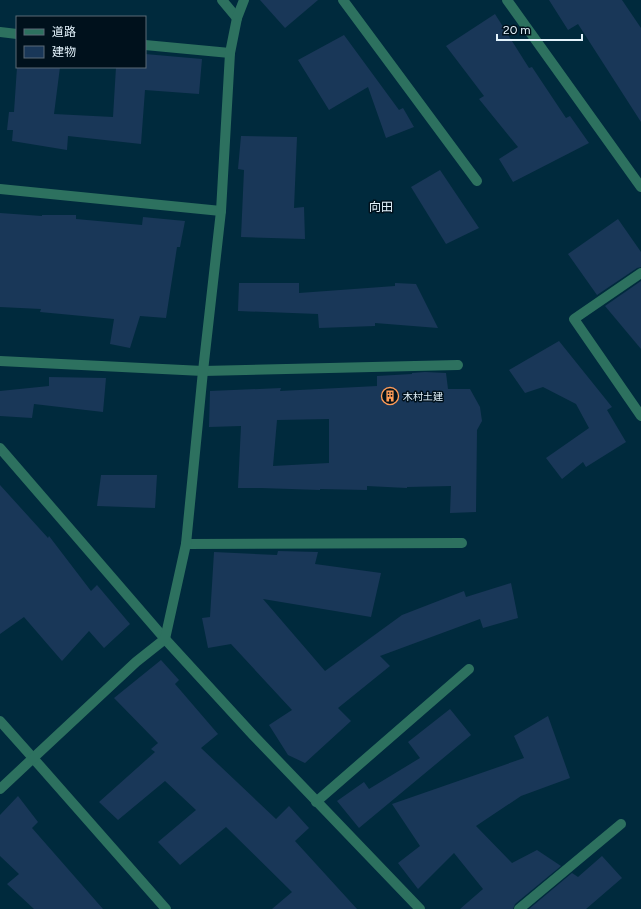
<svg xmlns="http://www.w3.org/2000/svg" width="641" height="909" viewBox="0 0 641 909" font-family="Figtree,'Noto Sans JP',sans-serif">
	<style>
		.building { fill: #193758; fill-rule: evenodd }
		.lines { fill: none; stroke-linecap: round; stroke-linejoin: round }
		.minor { stroke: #2d715f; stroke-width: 10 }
		.labels { text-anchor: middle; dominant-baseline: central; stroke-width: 3; stroke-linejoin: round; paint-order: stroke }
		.poi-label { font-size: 10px; fill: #e3f3fc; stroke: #00111c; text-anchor: start }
		.quarter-label { font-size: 12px; fill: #e3f3fc; stroke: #00111c }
	</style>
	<rect width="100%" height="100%" fill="#002a3d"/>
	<g class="building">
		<path d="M260,0H318L285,28Z"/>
		<path d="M549,0H622L641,28V122L578,24L568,30Z"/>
		<path d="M495,14L529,68L532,67L566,118L570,116L589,143L513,182L499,159L518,147L479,99L484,96L446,46Z"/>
		<path d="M344,35L399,110L403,108L414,127L386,138L368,87L329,110L298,60Z"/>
		<path d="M145,54L202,59L199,94L145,90L141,144L68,136L67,150L12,141L13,130H7L9,112H14L17,67H60L54,114L113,117L116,67H145Z"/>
		<path d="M241,136L297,137L294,208L304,207L305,239L241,237L244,170L238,169Z"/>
		<path d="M440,170L479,228L446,244L411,187Z"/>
		<path d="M0,213L42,216V215H76V219L142,225L143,217L185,221L180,247H177L166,318L140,316L130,348L110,344L114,319L40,312L41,309L0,307Z"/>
		<path d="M618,219L641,252V267L637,268L597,295L568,254Z"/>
		<path d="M641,281V349L605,306Z"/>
		<path d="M239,283H299V293L395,286V283L416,284L438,328L375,323V326L319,328L318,314L238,311Z"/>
		<path d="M559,341L612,407L607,410L626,442L586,467L583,462L562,479L546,458L589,428L576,404L543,387L525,393L509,370Z"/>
		<path d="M425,372L446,373L448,389H470L480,407L482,421L477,430L476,512L450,513L451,486L407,487V488L367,486V490L320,489V490L261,488H238L241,426L209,427L210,391L281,388L280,391L377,386V376L412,374V373ZM329,419V463L273,466L277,420Z"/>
		<path d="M49,377L106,378L103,412L34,404L32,418L0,416V391L49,386Z"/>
		<path d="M101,475H157L155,508L97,506Z"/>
		<path d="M0,485L48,538L49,536L91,591L97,585L130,624L104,648L89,631L62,661L24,617L0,634Z"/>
		<path d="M278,551L318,552L315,564L381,573L371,617L263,599L325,671L402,615L464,591L466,597L511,583L518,618L483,628L480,619L380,656L390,666L338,708L351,721L305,763L288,755L269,725L292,710L231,644L208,648L202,618L210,617L214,552L277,555Z"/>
		<path d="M161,660L179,680L175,684L218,734L201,748L276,819L289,806L309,828L295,841L357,909H272L292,892L226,827L180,865L158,842L196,810L165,781L118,820L99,802L155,752L151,749L158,743L114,698Z"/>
		<path d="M450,709L471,735L359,828L337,801L364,782L369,789L420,758L408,742Z"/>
		<path d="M548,716L570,778L521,796L476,826L512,863L537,850L561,866L515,904L513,909H460L483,889L454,853L418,889L398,863L420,846L392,804L524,758L514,736Z"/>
		<path d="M18,796L38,822L32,828L103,909H34L7,884L19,874L0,856V815Z"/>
		<path d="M602,856L622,878L586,909H529L572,873L578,877Z"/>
	</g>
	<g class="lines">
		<g class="minor">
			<path d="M222,0L237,18"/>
			<path d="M343,0L477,181"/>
			<path d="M507,0L641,187"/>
			<path d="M0,32L17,34"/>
			<path d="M145,45L230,53"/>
			<path d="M0,189L221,211"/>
			<path d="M641,273L574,319L641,416"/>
			<path d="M0,361L203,371L458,365"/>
			<path d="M0,448L165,639L254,736L420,909"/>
			<path d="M186,544L462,543"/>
			<path d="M0,721L33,758L166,909"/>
			<path d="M0,789L136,662L165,639L186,544L203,371L221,211L230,53L237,18L244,0"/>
			<path d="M316,802L469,669"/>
			<path d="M519,909L621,824"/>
		</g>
	</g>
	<defs>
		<g id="building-ring" transform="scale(0.9)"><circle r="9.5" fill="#00111c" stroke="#fe9b58" stroke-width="1.5"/><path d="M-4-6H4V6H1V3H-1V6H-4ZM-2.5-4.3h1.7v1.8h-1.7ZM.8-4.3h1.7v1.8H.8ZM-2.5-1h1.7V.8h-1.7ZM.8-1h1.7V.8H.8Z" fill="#fe9b58"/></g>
	</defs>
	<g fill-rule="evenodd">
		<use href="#building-ring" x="390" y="396"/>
	</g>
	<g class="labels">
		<g class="poi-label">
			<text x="403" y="396">木村土建</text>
		</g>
		<g class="quarter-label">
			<text x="381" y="207">向田</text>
		</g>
	</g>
	<rect x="16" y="16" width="130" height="52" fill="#00111c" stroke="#5b6b76"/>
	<rect x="24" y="29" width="20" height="6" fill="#2d715f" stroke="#5b6b76"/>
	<text x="52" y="36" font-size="12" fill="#e3f3fc">道路</text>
	<rect x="24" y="46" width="20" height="12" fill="#193758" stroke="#5b6b76"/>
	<text x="52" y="56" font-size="12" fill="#e3f3fc">建物</text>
	<path d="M497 34v6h85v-6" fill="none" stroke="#e3f3fc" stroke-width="2"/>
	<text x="503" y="34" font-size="12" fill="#e3f3fc" stroke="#00111c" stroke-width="3" paint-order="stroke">20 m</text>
</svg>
